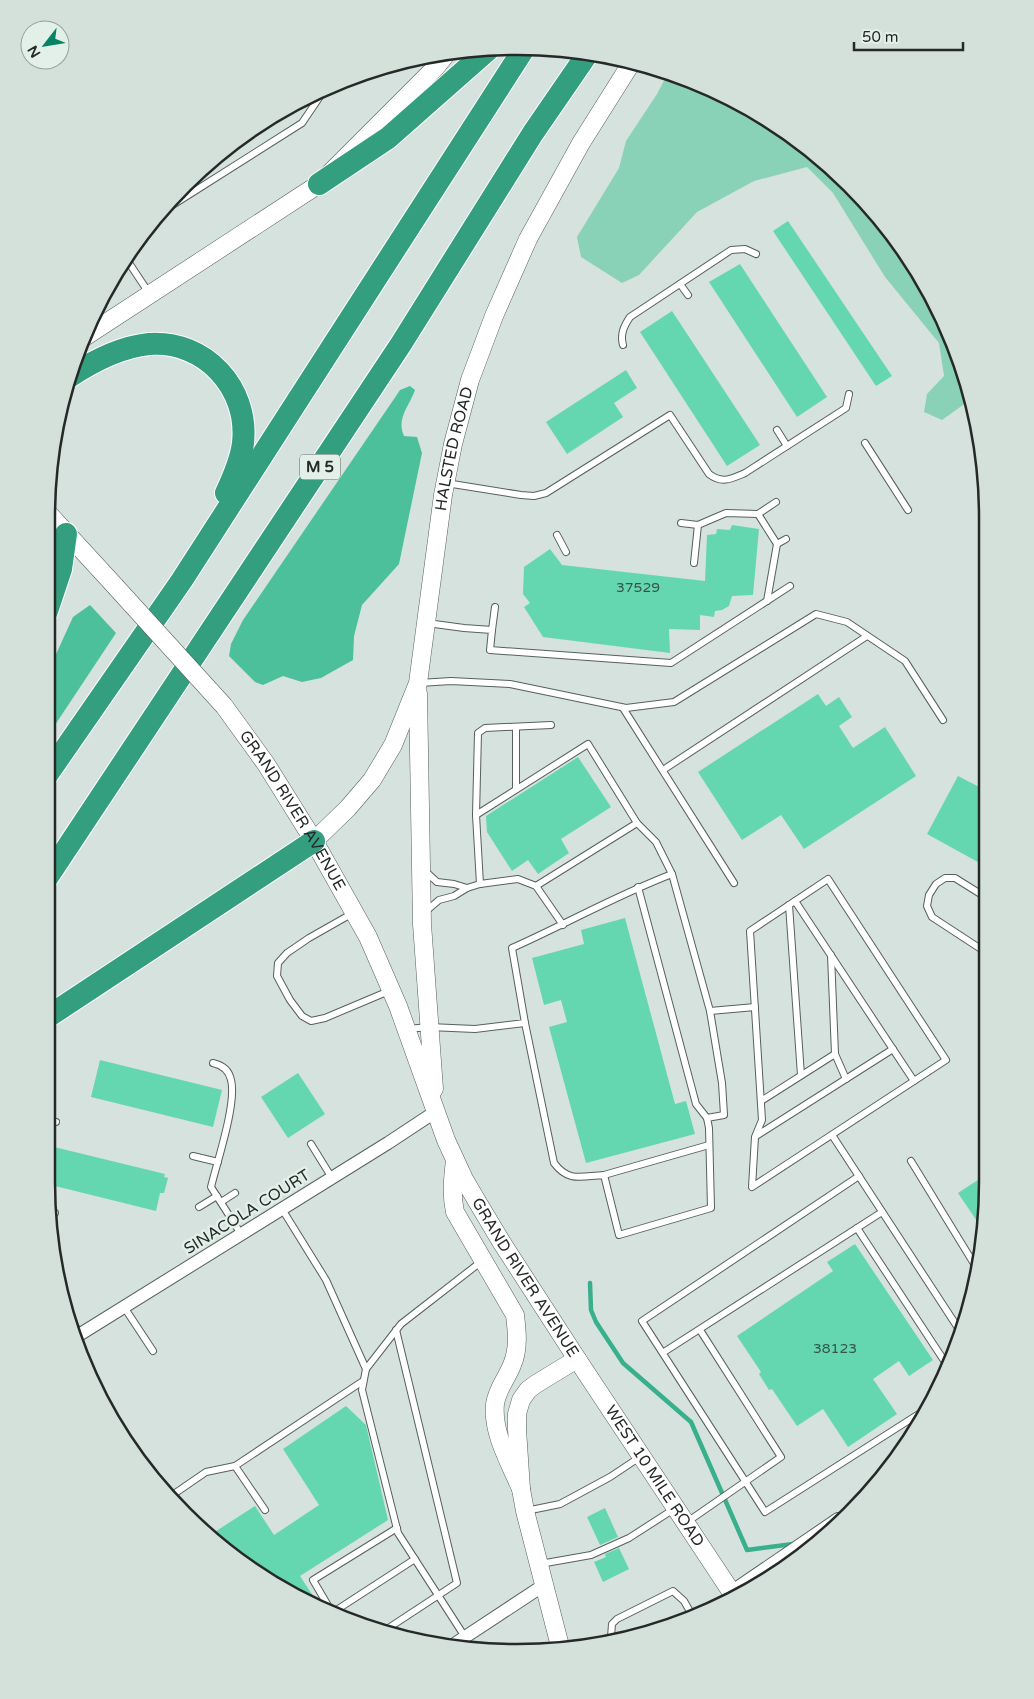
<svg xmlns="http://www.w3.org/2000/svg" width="1034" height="1699" viewBox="0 0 1034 1699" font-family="'Varela Round',sans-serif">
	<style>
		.green { fill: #8ad2b7 }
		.forest { fill: #4cc09b }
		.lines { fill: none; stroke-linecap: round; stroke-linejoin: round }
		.stream { stroke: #39b08c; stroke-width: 4.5 }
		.building { fill: #65d7b0 }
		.lane-casing { stroke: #56615c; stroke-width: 8 }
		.street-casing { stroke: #56615c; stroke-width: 14 }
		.secondary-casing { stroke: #56615c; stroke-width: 19 }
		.highway-casing { stroke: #fff; stroke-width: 24 }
		.lane { stroke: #fff; stroke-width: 6 }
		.street { stroke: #fff; stroke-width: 12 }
		.secondary { stroke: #fff; stroke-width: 18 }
		.highway { stroke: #339f7e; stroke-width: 22 }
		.secondary-bridge-casing { stroke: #56615c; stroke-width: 19; stroke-linecap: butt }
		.secondary-bridge { stroke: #fff; stroke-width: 18 }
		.labels { text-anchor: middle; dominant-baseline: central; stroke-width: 5; stroke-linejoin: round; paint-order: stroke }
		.number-label { font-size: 14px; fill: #35554a }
		.shield { fill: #e3f0ea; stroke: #5e6562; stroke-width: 1 }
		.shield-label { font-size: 15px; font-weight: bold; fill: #252a28 }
		.street-label { font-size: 16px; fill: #252a28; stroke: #e3f0ea }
		.rim { fill: none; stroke: #252a28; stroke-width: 2.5 }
	</style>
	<rect width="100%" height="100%" fill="#d6e2dd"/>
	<path class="green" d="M668,73L697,82L779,126L871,206L925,282L963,366L970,400L942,420L924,412L927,394L944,376L939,343L885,277L833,193L807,167L754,181L697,212L639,275L622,283L581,257L577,237L619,168L626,141L657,94Z"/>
	<g class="forest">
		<path d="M410,386L415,390C409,407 396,418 404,436L417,437L422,453L399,564L362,605L354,636L353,660L321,678L302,682L283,676L263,685L255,682L229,656L231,644L243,620L394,399L400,390Z"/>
		<path d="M90,605L116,633L47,737V674L73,617Z"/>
	</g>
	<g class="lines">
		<path class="stream" d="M590,1283L591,1310L596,1322L623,1363L691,1422L747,1550L793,1544"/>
	</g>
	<g class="building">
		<path d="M788,221L892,376L876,386L773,231Z"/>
		<path d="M740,264L827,397L797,417L709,282Z"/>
		<path d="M672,311L760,445L727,466L640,332Z"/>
		<path d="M626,370L637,388L614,403L623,417L567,454L546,422Z"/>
		<path d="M732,525L759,529L753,595L732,596L729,606L722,610L715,611L714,617L700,615V630L669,629L670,653L543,637L524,607L530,603L523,594L524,567L550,549L562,565L705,581L707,535L716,534L717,529L730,530Z"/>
		<path d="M818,694L826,706L839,697L852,717L839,726L853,748L885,727L916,776L804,849L781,815L742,840L698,772Z"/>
		<path d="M578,757L611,807L561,839L569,853L538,874L528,860L512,871L487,832L486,816Z"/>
		<path d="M958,776L987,791V867L927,834Z"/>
		<path d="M625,918L675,1104L686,1101L695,1134L586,1163L549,1027L567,1022L561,1000L544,1005L532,958L584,944L581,930Z"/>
		<path d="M100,1060L222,1090L213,1127L91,1097Z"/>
		<path d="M298,1073L325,1114L288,1138L261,1097Z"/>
		<path d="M46,1145L165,1174L164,1177L168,1178L164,1193H160L156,1211L47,1184Z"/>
		<path d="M987,1174V1213L983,1230L958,1193Z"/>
		<path d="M855,1244L933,1360L909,1376L899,1361L873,1379L897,1414L848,1447L823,1409L797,1426L772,1389L769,1390L759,1374L761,1372L737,1336L833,1271L827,1262Z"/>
		<path d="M346,1406L366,1425L388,1520L300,1576L317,1602L231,1556L210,1535L255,1506L274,1535L319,1505L283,1449Z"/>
		<path d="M605,1508L618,1537L600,1545L587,1517Z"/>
		<path d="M619,1548L629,1569L603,1582L594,1562L606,1557L605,1554Z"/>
	</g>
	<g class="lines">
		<g class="lane-casing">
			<g id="lane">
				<path d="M160,213L302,123L325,89"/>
				<path d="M125,257L149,293"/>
				<path d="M680,284L688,295"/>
				<path d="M623,345C620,334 624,326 630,317L731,250L745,249L756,254"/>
				<path d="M777,430L787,446"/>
				<path d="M865,443L908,510"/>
				<path d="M446,483L521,495L534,496L546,493L670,415L709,474C722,484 731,479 745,473L846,408L849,394"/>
				<path d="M758,514L777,544L767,601"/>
				<path d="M681,523L698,525L726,513L758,514L776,502"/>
				<path d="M557,535L566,552"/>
				<path d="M777,544L786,539"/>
				<path d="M694,563L698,525"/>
				<path d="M427,623L464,628L492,630L490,650L671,663L790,586"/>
				<path d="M492,630L495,607"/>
				<path d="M419,683L451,681L510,684L626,708L674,702L816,614L847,622L905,661L943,720"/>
				<path d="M623,708L734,883"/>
				<path d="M516,727V789"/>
				<path d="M663,770L867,636"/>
				<path d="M476,815L478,733L485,728L551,725"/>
				<path d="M637,823L656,842L672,874"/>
				<path d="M424,870L437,882L454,884L467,888"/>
				<path d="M828,879L946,1060L752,1187L755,1137L762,1120L750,931Z"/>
				<path d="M480,884L476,815L588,744L637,823L536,886"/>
				<path d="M987,898L955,878H945L936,884L929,895L927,906L932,917L987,953"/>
				<path d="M795,901L914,1081"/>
				<path d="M789,905L801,1075"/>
				<path d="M425,912L439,900L454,896L467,888L480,884L518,879L536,886L563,925"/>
				<path d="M353,913L309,938L287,953L278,963L277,976L290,1000L302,1016L311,1021L325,1018L389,991"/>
				<path d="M831,955L835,1054"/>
				<path d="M525,1023L554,1163C569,1183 582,1176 604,1175L619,1235L711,1208L709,1128L707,1118L696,1104L638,887"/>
				<path d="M407,1029L429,1027L475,1029L525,1023L512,948C566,924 617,895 672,874L710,1011L755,1007"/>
				<path d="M213,1063C222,1065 229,1070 231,1080C237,1103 217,1162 211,1187L241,1234"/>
				<path d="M761,1101L835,1054L846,1079"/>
				<path d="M707,1118L724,1115L722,1083L710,1011"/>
				<path d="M46,1120L56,1122"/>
				<path d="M832,1135L962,1334"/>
				<path d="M756,1136L893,1049"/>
				<path d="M311,1144L332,1178"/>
				<path d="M193,1156L218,1162"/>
				<path d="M911,1161L976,1267"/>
				<path d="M604,1175L709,1145"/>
				<path d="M859,1176L642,1321L765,1512L925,1410"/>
				<path d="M221,1202L235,1193"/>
				<path d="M199,1207L217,1196"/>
				<path d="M282,1209L326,1280L366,1369"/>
				<path d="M51,1212L55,1213"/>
				<path d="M857,1228L945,1362L950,1359"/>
				<path d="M124,1307L153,1351"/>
				<path d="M68,1315L80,1334"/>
				<path d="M664,1352L882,1212"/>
				<path d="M235,1466L265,1510"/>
				<path d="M171,1496L206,1472L235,1466L363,1381"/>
				<path d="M526,1511L560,1504L610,1477L640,1457"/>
				<path d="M687,1522L781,1457L700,1330"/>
				<path d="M540,1564L591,1555L629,1538L674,1509"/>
				<path d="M330,1609L313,1580L397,1528"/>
				<path d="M335,1611L415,1559"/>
				<path d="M384,1631L457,1583L396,1330"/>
				<path d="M465,1637L398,1533L362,1390L366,1369L401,1324L482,1261"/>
				<path d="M611,1637L612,1624L617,1619L673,1591L684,1601L692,1615"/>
			</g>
		</g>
		<g class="street-casing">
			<g id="street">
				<path d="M74,1338L388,1143L435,1112"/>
				<path d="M731,1592L838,1519"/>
				<path d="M456,1643L544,1585"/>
			</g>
		</g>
		<g class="secondary-casing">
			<g id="secondary">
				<path d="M86,336L319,184L436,67L447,53"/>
				<path d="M47,512L115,586"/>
				<path d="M418,693L422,924L434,1089"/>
				<path id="s1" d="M224,706L266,764L314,841L368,937L398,1006L446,1140L464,1179L478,1203L502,1243L577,1359L732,1593"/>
				<path id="s2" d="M314,841L348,808L372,780L393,745L418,683L443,495L453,444L470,380L494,316L528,239L581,143L632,62"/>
				<path d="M455,1160C453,1178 451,1194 455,1212L515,1315C517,1331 519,1349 512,1365C507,1378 497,1389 495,1404C492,1433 510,1463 521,1489"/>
				<path d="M560,1646L525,1511L521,1489L517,1429V1414L521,1400L528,1390L536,1384L577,1359"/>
			</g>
		</g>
		<g class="highway-casing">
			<g id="highway">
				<path d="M319,184L388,138L489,49"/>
				<path d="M69,377C93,361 120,347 149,344C205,340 249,388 243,443C241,460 233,478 226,493"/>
				<path d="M47,611L61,569L66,534"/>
				<path d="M47,775L182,580L525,47"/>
				<path d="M47,878L401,344L533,133L588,53"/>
				<path d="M46,1018L314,841"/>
			</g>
		</g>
		<use href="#lane" class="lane"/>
		<use href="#street" class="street"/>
		<use href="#secondary" class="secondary"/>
		<use href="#highway" class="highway"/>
		<g class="secondary-bridge-casing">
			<path id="secondary-bridge" d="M115,586L224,706"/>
		</g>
		<use href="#secondary-bridge" class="secondary-bridge"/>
	</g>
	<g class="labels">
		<g class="number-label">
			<text x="638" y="587">37529</text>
			<text x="835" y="1348">38123</text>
		</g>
		<rect class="shield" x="300" y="454.5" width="40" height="25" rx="4"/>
		<g class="shield-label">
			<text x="320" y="467">M 5</text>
		</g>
		<g class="street-label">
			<text stroke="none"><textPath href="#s2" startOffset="429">HALSTED ROAD</textPath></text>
			<text stroke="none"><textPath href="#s1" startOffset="125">GRAND RIVER AVENUE</textPath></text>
			<text transform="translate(247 1212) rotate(-32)">SINACOLA COURT</text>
			<text stroke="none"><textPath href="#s1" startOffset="649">GRAND RIVER AVENUE</textPath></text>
			<text stroke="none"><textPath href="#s1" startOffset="886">WEST 10 MILE ROAD</textPath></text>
		</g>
	</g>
	<path d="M0 0H1034V1699H0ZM517 55H517A462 462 0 0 1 979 517V1182A462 462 0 0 1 517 1644H517A462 462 0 0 1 55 1182V517A462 462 0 0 1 517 55Z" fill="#d4e0da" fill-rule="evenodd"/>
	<path class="rim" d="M517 55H517A462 462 0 0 1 979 517V1182A462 462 0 0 1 517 1644H517A462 462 0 0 1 55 1182V517A462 462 0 0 1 517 55Z"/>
	<g transform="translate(45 45) rotate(239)"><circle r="24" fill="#e3f0ea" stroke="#97a19c"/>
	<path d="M0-4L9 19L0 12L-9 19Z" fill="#058364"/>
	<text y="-8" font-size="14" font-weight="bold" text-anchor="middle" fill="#252a28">N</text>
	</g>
	<path d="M854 42v8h109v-8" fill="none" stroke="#252a28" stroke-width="2.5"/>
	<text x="862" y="42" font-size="15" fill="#252a28" stroke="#e3f0ea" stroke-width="4" paint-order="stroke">50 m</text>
</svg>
